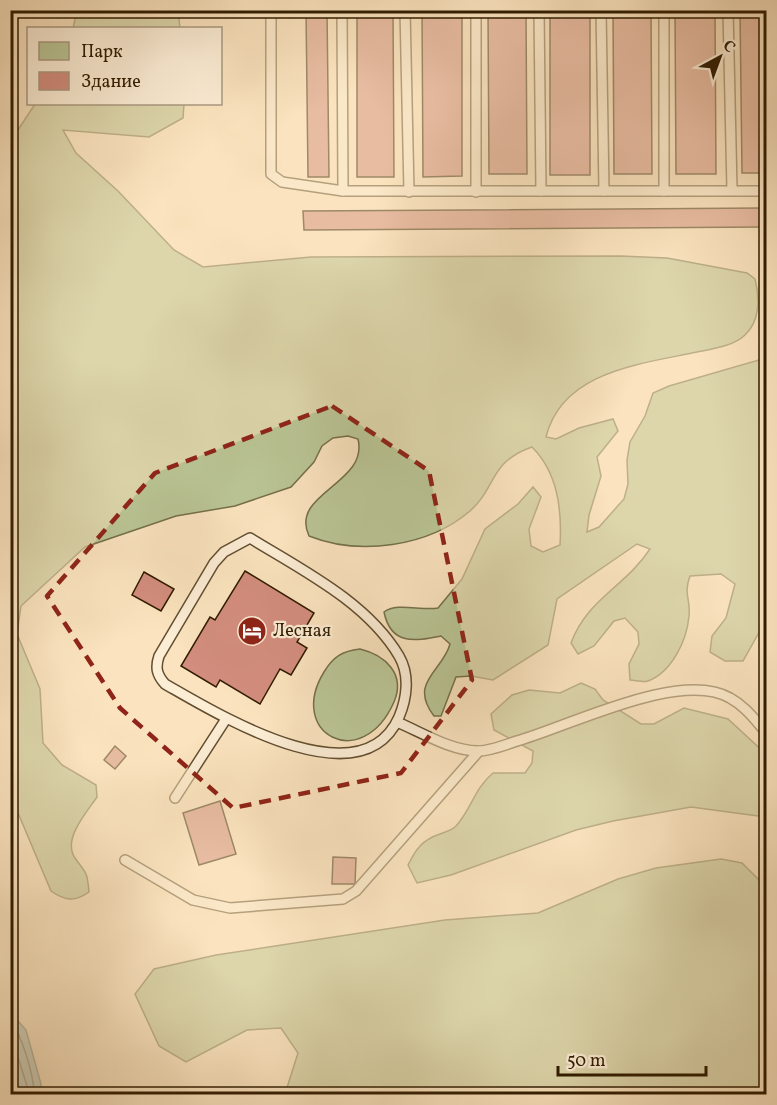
<svg xmlns="http://www.w3.org/2000/svg" width="777" height="1105" viewBox="0 0 777 1105" font-family="Vollkorn,serif">
	<style>
		.green { fill: #bac595; stroke: #75704a; stroke-width: 1.5 }
		.water { fill: #a1bdb9; stroke: #747d6f; stroke-width: 1.5 }
		.lines { fill: none; stroke-linecap: round; stroke-linejoin: round }
		.shore { stroke: #686c5c; stroke-width: 1.5 }
		.building { fill: #d38d7e; stroke: #301c00; stroke-width: 1.5 }
		.service-casing { stroke: #624e30; stroke-width: 12 }
		.service { stroke: #fcedd5; stroke-width: 9 }
		.marked { fill: none; stroke: #8f2418; stroke-width: 4.5; stroke-dasharray: 12 8; stroke-linejoin: round }
		.labels { text-anchor: middle; dominant-baseline: central; stroke-width: 4.5; stroke-linejoin: round; paint-order: stroke }
		.poi-label { font-size: 18px; fill: #301c00; stroke: #fcedd5; text-anchor: start }
	</style>
	<rect width="100%" height="100%" fill="#fae3be"/>
	<filter id="stains"><feTurbulence type="fractalNoise" baseFrequency=".00333" numOctaves="4"/><feColorMatrix values="0 0 0 0 .2 0 0 0 0 .09 0 0 0 0 .02 0 0 0 .5 -.17"/></filter>
	<radialGradient id="worn" r=".72"><stop offset=".6" stop-color="#630" stop-opacity="0"/><stop offset="1" stop-color="#630" stop-opacity=".3"/></radialGradient>
	<g class="green">
		<path d="M77,10L178,11L180,28H73Z"/>
		<path d="M35,104H184L183,118L149,137L63,130L76,153L118,191L174,250L203,267L311,257L621,256L667,258L747,273L755,279C760,298 760,321 745,335C734,346 712,349 697,352C641,364 562,371 546,437L556,439L579,428L613,419L618,431L597,457L601,476L589,515L587,532L599,527L624,499L628,484L627,460L630,442L645,416L653,393L669,386L766,358V620L743,661H725L710,652L712,636L726,618L735,584L721,574L690,576C683,595 691,599 689,616C687,640 672,672 648,681C643,683 635,680 630,680L629,664L639,644L638,632L625,618L614,621L594,646L578,654L571,643C587,599 625,587 650,549L637,544L557,599L548,645L493,680L471,676L456,677L441,716H434C408,682 443,671 450,644L441,636C415,641 391,646 384,612C397,602 421,611 438,608L462,579L485,529L518,504L533,487L541,497L529,529L531,546L543,552L560,545C562,510 558,473 532,447C489,462 497,487 470,511C428,547 359,556 309,536C289,493 369,484 358,439L348,436L333,438L322,446L314,462L291,487L235,506L176,516L85,547L21,606L17,634L40,689L43,743L62,765L96,785L97,797C87,812 62,839 75,858C86,874 87,870 89,892C75,902 65,901 51,891L10,794V142Z"/>
		<path d="M360,649C385,655 406,674 394,702C362,774 286,734 324,672C333,657 342,651 360,649Z"/>
		<path d="M581,683L595,689L603,700L641,724H654L684,708L728,719L766,754V813L758,816L691,807L613,821L576,830L451,875L417,883L408,865C416,849 422,840 440,834C446,832 452,830 456,826C472,808 474,789 493,773H525L532,763L533,751L494,730L491,714L512,695L529,690L560,693Z"/>
		<path d="M721,859L742,863L766,887V1094H285L298,1053L281,1028L247,1030L186,1062L159,1046L135,994L154,969L216,955L445,920L538,913L618,879L656,868Z"/>
	</g>
	<path class="water" d="M11,1013L26,1030L41,1084L40,1094H11Z"/>
	<g class="lines">
		<g class="shore">
			<path d="M10,1020C22,1035 34,1076 34,1094"/>
			<path d="M10,1032L27,1086V1094"/>
		</g>
	</g>
	<g class="building">
		<path d="M306,10H327L329,177H308Z"/>
		<path d="M357,10H393L394,177H357Z"/>
		<path d="M422,10H462V176L423,177Z"/>
		<path d="M488,10H526L527,174H489Z"/>
		<rect x="550" y="10" width="40" height="165"/>
		<path d="M613,10H651L652,174H614Z"/>
		<path d="M675,10H715L716,174H676Z"/>
		<path d="M740,10H766V173H742Z"/>
		<path d="M766,208V227L304,230L303,211Z"/>
		<path d="M245,571L314,613L297,642L307,648L291,675L280,669L260,704L220,680L216,687L181,666L210,617L215,620Z"/>
		<path d="M144,572L174,589L161,611L132,595Z"/>
		<path d="M115,746L126,756L115,769L104,760Z"/>
		<path d="M220,801L236,854L199,865L183,813Z"/>
		<path d="M333,857L356,858L355,884H332Z"/>
	</g>
	<g class="lines">
		<g class="service-casing">
			<g id="service">
				<path d="M271,10V174L282,182L343,191H766"/>
				<path d="M342,10L343,191"/>
				<path d="M405,10L409,192"/>
				<path d="M476,10V192"/>
				<path d="M539,10L541,191"/>
				<path d="M601,10L604,191"/>
				<path d="M728,10L732,190"/>
				<path d="M664,191V10"/>
				<path d="M250,538C302,570 367,602 399,656C410,675 407,698 399,717C361,803 216,713 165,684C157,675 155,668 159,656L214,563L224,552Z"/>
				<path d="M397,722C421,732 451,751 478,751C490,751 505,745 517,741C570,726 681,669 730,698C745,706 755,720 766,732"/>
				<path d="M175,798L226,719"/>
				<path d="M125,860L193,900L230,908L343,899L356,891L479,751"/>
			</g>
		</g>
		<use href="#service" class="service"/>
	</g>
	<path d="M0 0H777V1105H0ZM332,406L429,471L472,680L401,773L233,808L120,708L47,596L155,473Z" fill="#fae3be" fill-opacity=".55" fill-rule="evenodd"/>
	<path class="marked" d="M332,406L429,471L472,680L401,773L233,808L120,708L47,596L155,473Z"/>
	<defs>
		<g id="hotel-disc" transform="scale(1.5)"><circle r="9.5" fill="#8f2418" stroke="#fcedd5"/><path d="M-6-4.5h1.5V1H6V5H4.5V3h-9V5H-6ZM-4 0a1.8 1.8 0 1 1 3.6 0ZM.5 0V-2.5h3Q6-2.5 6 0Z" fill="#fff"/></g>
	</defs>
	<g fill-rule="evenodd">
		<use href="#hotel-disc" x="252" y="631"/>
	</g>
	<g class="labels">
		<g class="poi-label">
			<text x="273" y="631">Лесная</text>
		</g>
	</g>
	<rect width="777" height="1105" fill="none" stroke="#fae3be" stroke-width="36"/>
	<rect x="12" y="12" width="753" height="1081" fill="none" stroke="#301c00" stroke-width="3"/>
	<rect x="18" y="18" width="741" height="1069" fill="none" stroke="#301c00" stroke-width="1.5"/>
	<rect x="27" y="27" width="195" height="78" fill="#fcedd5" stroke="#aa9980" stroke-width="1.5"/>
	<rect x="39" y="42" width="30" height="18" fill="#bac595" stroke="#aa9980" stroke-width="1.5"/>
	<text x="81" y="57" font-size="18" fill="#301c00">Парк</text>
	<rect x="39" y="72" width="30" height="18" fill="#d38d7e" stroke="#aa9980" stroke-width="1.5"/>
	<text x="81" y="87" font-size="18" fill="#301c00">Здание</text>
	<g transform="translate(720 57) rotate(41)" stroke="#fcedd5" stroke-width="4.5" paint-order="stroke">
	<path d="M0-4.5L10 22L0 15L-10 22Z" fill="#301c00"/>
	<text y="-9" font-size="16" font-weight="bold" text-anchor="middle" fill="#301c00">С</text>
	</g>
	<path d="M558 1066v9h148v-9" fill="none" stroke="#301c00" stroke-width="3"/>
	<text x="567" y="1066" font-size="18" fill="#301c00" stroke="#fcedd5" stroke-width="4.5" paint-order="stroke">50 m</text>
	<rect width="100%" height="100%" filter="url(#stains)"/>
	<rect width="100%" height="100%" fill="url(#worn)"/>
</svg>
